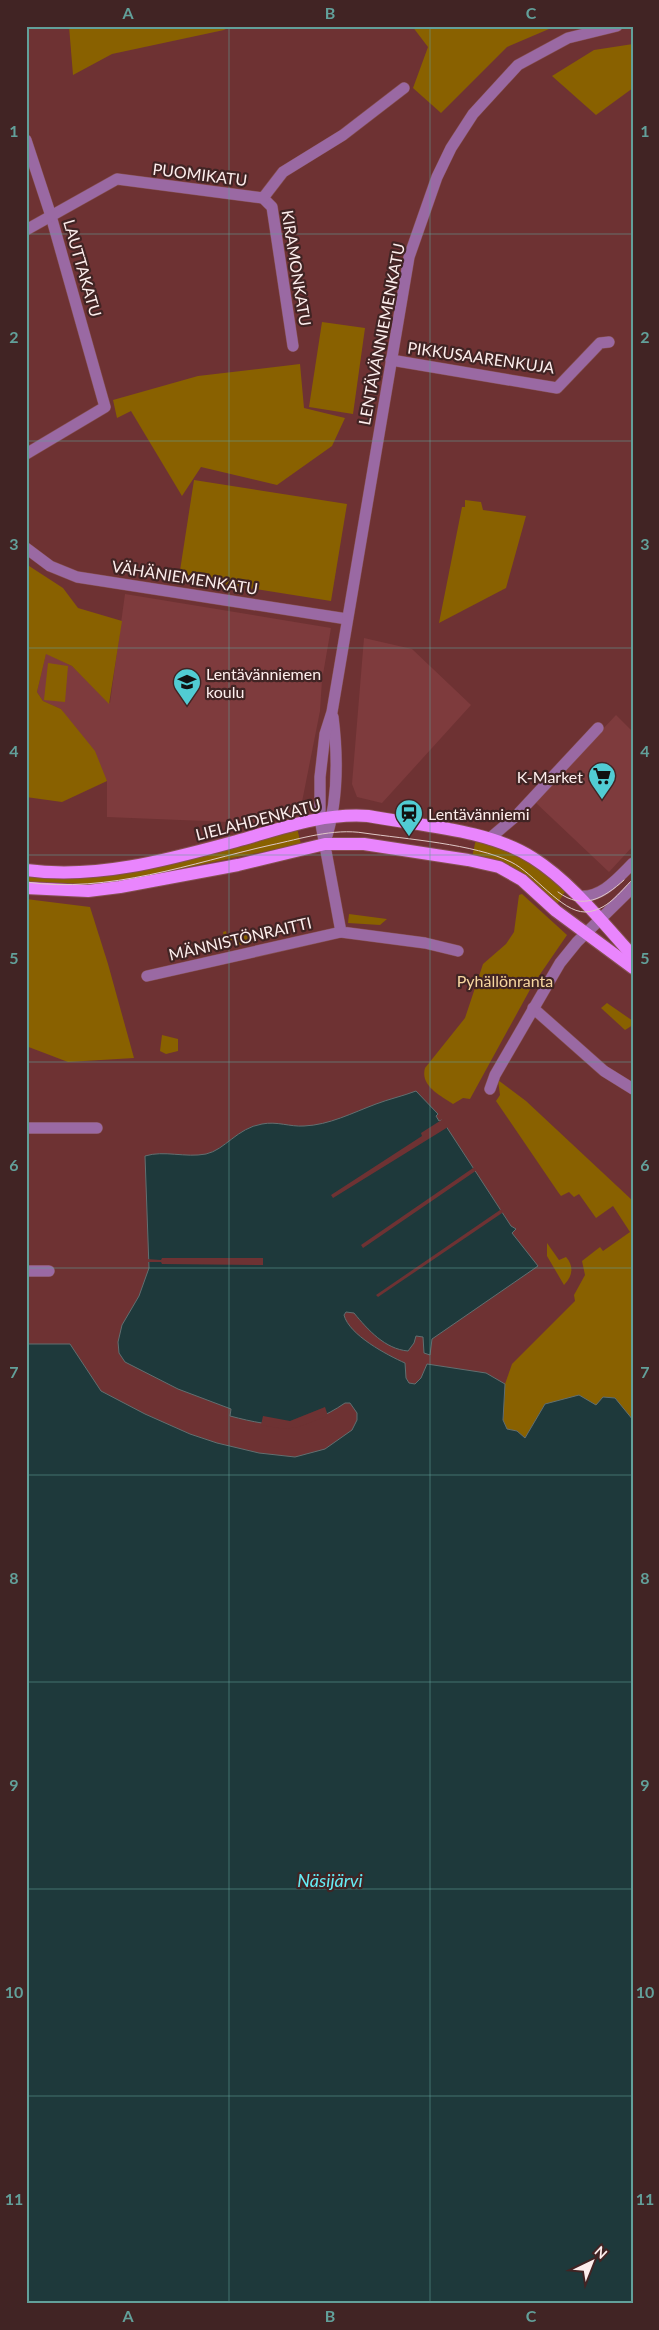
<svg xmlns="http://www.w3.org/2000/svg" width="659" height="2330" viewBox="0 0 659 2330" font-family="Lato,sans-serif">
	<style>
		.built { fill: #7e3b3d }
		.green { fill: #896100 }
		.water { fill: #1e393b; stroke: #616f70 }
		.pier { fill: #6e3233 }
		.lines { fill: none; stroke-linecap: round; stroke-linejoin: round }
		.minor-casing { stroke: #855051; stroke-width: 12 }
		.major-casing { stroke: #855051; stroke-width: 14 }
		.minor { stroke: #9a69a3; stroke-width: 11 }
		.major { stroke: #e985fd; stroke-width: 12 }
		.tram { stroke: #dfc6c5; stroke-width: 1 }
		.grid { fill: none; stroke: #62a09a; stroke-width: 1; stroke-opacity: 0.55 }
		.labels { text-anchor: middle; dominant-baseline: central; stroke-width: 4.5; stroke-linejoin: round; paint-order: stroke }
		.street-label { font-size: 16px; fill: #fdeeed; stroke: #412424 }
		.poi-label { font-size: 16px; fill: #fdeeed; stroke: #412424; text-anchor: start }
		.park-label { font-size: 16px; fill: #f6d6a0; stroke: #412424 }
		.water-label { font-size: 18px; font-style: italic; fill: #65edf5; stroke: #412424 }
		.neatline { fill: none; stroke: #62a09a; stroke-width: 2 }
		.grid-label { font-size: 16px; text-anchor: middle; font-weight: bold; fill: #62a09a }
	</style>
	<rect width="100%" height="100%" fill="#6e3233"/>
	<g class="built">
		<path d="M125,594L331,628L322,680L320,711L300,812L254,823L107,817V781L61,709L43,701L37,692L46,653L72,666L110,703Z"/>
		<path d="M364,638L412,649L471,705L382,803L357,797L352,784Z"/>
		<path d="M616,715L633,732V846L609,872L535,802Z"/>
	</g>
	<g class="green">
		<path d="M69,26H231L224,30L112,54L73,75Z"/>
		<path d="M412,26H556L507,47L441,113L413,88L428,47Z"/>
		<path d="M633,44V88L596,115L552,76L594,50Z"/>
		<path d="M322,322L365,328L353,414L309,407Z"/>
		<path d="M300,364L304,408L345,418L332,446L277,485L201,467L182,496L131,411L117,418L113,400L198,376Z"/>
		<path d="M194,480L347,504L331,601L179,577Z"/>
		<path d="M465,500L481,502L483,510L526,516L506,588L439,623L462,507H465Z"/>
		<path d="M26,564L63,588L78,608L122,621L109,704L72,666L46,654L37,692L43,701L61,709L95,751L107,781L62,802L26,797Z"/>
		<path d="M48,663L68,666L65,702L44,700Z"/>
		<path d="M297,828L301,844L92,887L26,885V874L51,877Z"/>
		<path d="M476,839C512,850 537,866 566,890L556,906L472,857Z"/>
		<path d="M522,894L567,935L532,986L470,1099L463,1098L453,1104C440,1095 420,1086 425,1068L465,1018L483,964L506,944L514,932L519,895Z"/>
		<path d="M26,899L90,907L108,964L134,1058L68,1062L26,1046Z"/>
		<path d="M349,914L387,919L380,925L348,923Z"/>
		<path d="M253,930L257,941L235,946L233,940L225,942L223,932L226,931L227,936Z"/>
		<path d="M607,1003L633,1021V1025L625,1030L601,1008Z"/>
		<path d="M162,1035L178,1039V1051L166,1054L160,1051Z"/>
		<path d="M498,1080L526,1101L633,1201V1420L596,1405L545,1404L525,1438L517,1431L507,1430L503,1420L505,1384L512,1364L575,1301L574,1295L585,1275L582,1261L600,1247L603,1251L630,1232L613,1206L596,1218L579,1194L574,1197L569,1192L561,1196L558,1192L496,1101L500,1095Z"/>
		<path d="M547,1243L559,1260L566,1257C574,1266 573,1276 564,1285L547,1256Z"/>
	</g>
	<path class="water" d="M416,1091L438,1114L436,1116L439,1121L442,1120L511,1226L516,1229L512,1233L538,1266L432,1339L430,1355L424,1353L423,1337L416,1336L414,1343L408,1351C385,1349 368,1330 354,1313L346,1312L344,1315C349,1335 387,1355 405,1363L406,1378L409,1383L415,1384L421,1378L427,1364L486,1373L505,1384L503,1420L507,1429L517,1431L525,1438L545,1404L579,1395L596,1405L603,1397L615,1398L633,1420V2304H26V1344H70L101,1391L145,1414L190,1434L217,1443L259,1453L295,1457L325,1449L352,1430L357,1420V1413L350,1403H345C304,1431 276,1428 230,1416L231,1409L178,1389L125,1362L119,1353L118,1342L122,1325L139,1296L149,1268L145,1156C164,1150 185,1158 206,1154C225,1150 237,1128 262,1124C277,1121 290,1127 304,1126C329,1125 352,1113 376,1104C389,1099 403,1096 416,1091Z"/>
	<g class="pier">
		<path d="M443,1119L448,1127L333,1198L331,1195L422,1136L421,1133Z"/>
		<path d="M476,1166L477,1170L363,1248L361,1245Z"/>
		<path d="M503,1208L505,1211L378,1297L376,1295Z"/>
		<path d="M162,1258H263V1265L162,1264L161,1262H146V1259L161,1260Z"/>
		<path d="M325,1407L328,1416L298,1427L284,1429L261,1425L263,1416L290,1421Z"/>
	</g>
	<g class="lines">
		<g class="minor-casing">
			<g id="minor">
				<path d="M26,140L51,216L105,407L26,454"/>
				<path d="M263,198L272,207L293,346"/>
				<path d="M26,230L117,179L263,198L283,172L343,135L404,88"/>
				<path d="M391,360L557,388L600,343L609,342"/>
				<path d="M26,548L50,566L77,577L347,619"/>
				<path d="M489,839L516,816L598,728"/>
				<path d="M325,842C338,803 338,757 333,717"/>
				<path d="M578,896C601,899 618,878 633,863"/>
				<path d="M458,951L425,943L341,932L320,819V777L325,734L332,712L409,257L437,177L451,148L473,114L518,65L568,38L617,26"/>
				<path d="M147,976L341,932"/>
				<path d="M533,1008L604,1071L633,1089"/>
				<path d="M490,1089L495,1075L560,963L577,942L633,887"/>
				<path d="M26,1128H97"/>
				<path d="M26,1271H49"/>
			</g>
		</g>
		<g class="major-casing">
			<g id="major">
				<path d="M26,870C100,880 174,858 244,839C285,827 325,813 368,816C420,826 488,829 533,858C572,883 602,922 633,956"/>
				<path d="M26,888L88,891L120,887L238,865L325,844H364L468,860L499,867L522,880L556,911L633,968"/>
			</g>
		</g>
		<use href="#minor" class="minor"/>
		<use href="#major" class="major"/>
		<g class="tram">
			<path d="M26,882C109,894 191,863 271,845C300,839 333,828 364,833C405,839 475,844 511,862C534,873 561,912 585,912C607,911 619,893 633,879"/>
			<path d="M558,892C583,911 604,898 624,880"/>
		</g>
	</g>
	<path class="grid" d="M229,26V2304M430,26V2304M26,234H633M26,441H633M26,648H633M26,855H633M26,1062H633M26,1268H633M26,1475H633M26,1682H633M26,1889H633M26,2096H633"/>
	<defs>
		<g id="school-pin" transform="scale(1.4375)"><path d="M0 17L-7.5 6A9.5 9.5 0 1 1 7.5 6Z" fill="#51ccd3" stroke="#412424"/><path d="M0-5L7-2L0 1L-7-2ZM-4 1L0 2.5L4 1V4Q0 6-4 4Z" fill="#111"/></g>
		<g id="supermarket-pin" transform="scale(1.4375)"><path d="M0 17L-7.5 6A9.5 9.5 0 1 1 7.5 6Z" fill="#51ccd3" stroke="#412424"/><path d="M-6-5.5h2.5l.6 2H6L4.5 2H-2.5L-4.4-4H-6ZM-1.5 3.2a1.3 1.3 0 1 0 .1 0ZM3 3.2a1.3 1.3 0 1 0 .1 0Z" fill="#111"/></g>
		<g id="station-pin" transform="scale(1.4375)"><path d="M0 17L-7.5 6A9.5 9.5 0 1 1 7.5 6Z" fill="#51ccd3" stroke="#412424"/><path d="M-3-6H3Q5-6 5-4V2Q5 4 3 4L4.5 6H3L1.5 4h-3L-3 6H-4.5L-3 4Q-5 4-5 2V-4Q-5-6-3-6ZM-3.5-4v3h7v-3ZM-3.5 1v1.5H-2V1ZM2 1v1.5H3.5V1Z" fill="#111"/></g>
	</defs>
	<g fill-rule="evenodd">
		<use href="#school-pin" x="187" y="682"/>
		<use href="#supermarket-pin" x="602" y="776"/>
		<use href="#station-pin" x="409" y="813"/>
	</g>
	<g class="labels">
		<g class="street-label">
			<text transform="translate(200 174) rotate(7)">PUOMIKATU</text>
			<text transform="translate(83 268) rotate(74)">LAUTTAKATU</text>
			<text transform="translate(297 268) rotate(81)">KIRAMONKATU</text>
			<text transform="translate(381 334) rotate(-79)">LENTÄVÄNNIEMENKATU</text>
			<text transform="translate(481 357) rotate(8)">PIKKUSAARENKUJA</text>
			<text transform="translate(185 577) rotate(9)">VÄHÄNIEMENKATU</text>
			<text transform="translate(258 819) rotate(-14)">LIELAHDENKATU</text>
			<text transform="translate(240 938) rotate(-13)">MÄNNISTÖNRAITTI</text>
		</g>
		<g class="poi-label">
			<text x="206" y="673">Lentävänniemen<tspan x="206" dy="18">koulu</tspan></text>
			<text x="583" y="776" text-anchor="end">K-Market</text>
			<text x="428" y="813">Lentävänniemi</text>
		</g>
		<g class="park-label">
			<text x="505" y="980">Pyhällönranta</text>
		</g>
		<g class="water-label">
			<text x="330" y="1880">Näsijärvi</text>
		</g>
	</g>
	<rect width="659" height="2330" fill="none" stroke="#412424" stroke-width="55"/>
	<g transform="translate(592 2262) rotate(43)" stroke="#412424" stroke-width="4" paint-order="stroke">
	<path d="M0-4L9 19L0 12L-9 19Z" fill="#fdeeed"/>
	<text y="-8" font-size="14" font-weight="bold" text-anchor="middle" fill="#fdeeed">N</text>
	</g>
	<rect x="28" y="28" width="604" height="2274" class="neatline"/>
	<g class="grid-label">
		<text x="128" y="19">A</text>
		<text x="330" y="19">B</text>
		<text x="531" y="19">C</text>
		<text x="14" y="137">1</text>
		<text x="645" y="137">1</text>
		<text x="14" y="343">2</text>
		<text x="645" y="343">2</text>
		<text x="14" y="550">3</text>
		<text x="645" y="550">3</text>
		<text x="14" y="757">4</text>
		<text x="645" y="757">4</text>
		<text x="14" y="964">5</text>
		<text x="645" y="964">5</text>
		<text x="14" y="1171">6</text>
		<text x="645" y="1171">6</text>
		<text x="14" y="1378">7</text>
		<text x="645" y="1378">7</text>
		<text x="14" y="1584">8</text>
		<text x="645" y="1584">8</text>
		<text x="14" y="1791">9</text>
		<text x="645" y="1791">9</text>
		<text x="14" y="1998">10</text>
		<text x="645" y="1998">10</text>
		<text x="14" y="2205">11</text>
		<text x="645" y="2205">11</text>
		<text x="128" y="2322">A</text>
		<text x="330" y="2322">B</text>
		<text x="531" y="2322">C</text>
	</g>
</svg>
